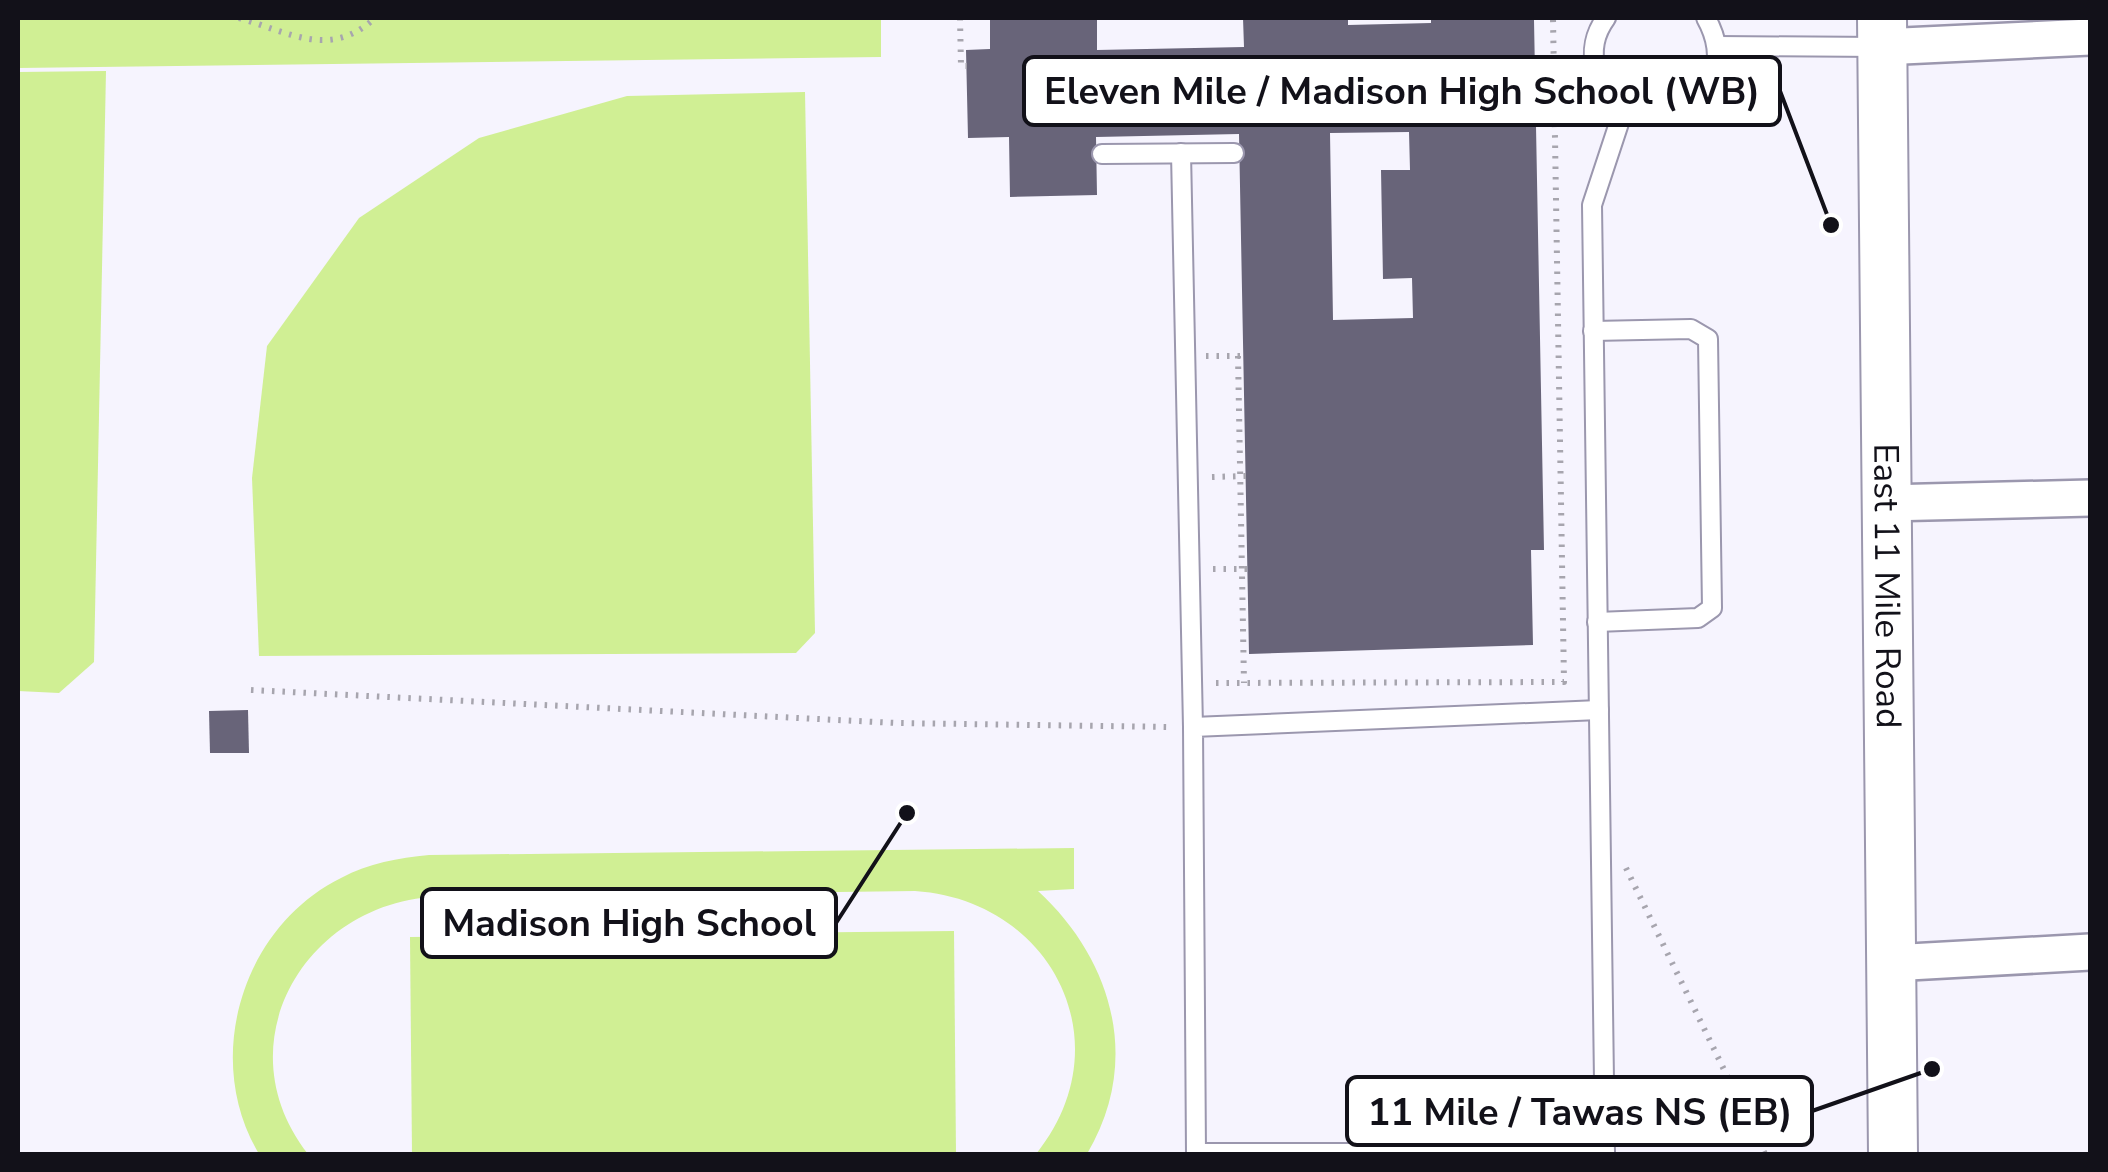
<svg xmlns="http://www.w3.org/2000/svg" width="2108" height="1172" viewBox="0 0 2108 1172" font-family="'Nunito Sans',sans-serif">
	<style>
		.green { fill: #d0ef94 }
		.building { fill: #686479; fill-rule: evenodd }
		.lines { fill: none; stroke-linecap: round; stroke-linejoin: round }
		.service-casing { stroke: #9b97ae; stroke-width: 22 }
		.minor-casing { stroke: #9b97ae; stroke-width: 40 }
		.secondary-casing { stroke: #9b97ae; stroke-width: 52 }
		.path { stroke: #a7a5ae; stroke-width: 6; stroke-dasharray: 2.5 8; stroke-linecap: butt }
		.service { stroke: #fff; stroke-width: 18 }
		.minor { stroke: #fff; stroke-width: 35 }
		.secondary { stroke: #fff; stroke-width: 48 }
		.labels { text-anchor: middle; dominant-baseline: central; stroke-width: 10; stroke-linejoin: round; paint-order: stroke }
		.street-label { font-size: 35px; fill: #121119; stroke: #fff }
		.leader { fill: none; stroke: #121119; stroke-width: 4 }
		.callout-dot { fill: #121119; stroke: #fff; stroke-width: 4 }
		.callout { fill: #fff; stroke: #121119; stroke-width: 4 }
		.callout-label { font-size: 38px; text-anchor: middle; font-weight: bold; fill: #121119 }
	</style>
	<rect width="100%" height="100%" fill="#f6f4fe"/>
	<g class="green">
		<path d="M18,18H881V57L18,68Z"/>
		<path d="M106,71L94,662L59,693L18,691V72Z"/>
		<path d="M805,92L815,633L796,653L259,656L252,478L267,346L359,218L479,138L627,96Z"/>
		<path d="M1074,848V889L1038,891C1113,960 1142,1062 1087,1154H1036C1125,1044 1052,900 915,891L430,897C301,908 224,1047 308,1154H259C202,1059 242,927 341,878C369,863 398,858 429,855Z"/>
		<path d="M954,931L956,1154H412L410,937Z"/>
	</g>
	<g class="building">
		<path d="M990,18H1097V50L1244,47L1243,18H1348V25L1431,23V18L1534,20L1544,550H1531L1533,645L1249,654L1239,134L1096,137L1097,195L1010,197L1009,137L968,138L966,50L990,49ZM1409,132L1410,170H1381L1383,279L1412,278L1413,318L1333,320L1330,133Z"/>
		<path d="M248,710L249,753H210L209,711Z"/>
	</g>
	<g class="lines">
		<g class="service-casing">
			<g id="service">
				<path d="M1606,18C1595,33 1591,51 1596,69C1618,158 1756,108 1706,18"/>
				<path d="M1717,46L1881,47"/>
				<path d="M1181,153L1193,727"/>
				<path d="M1102,154L1234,153"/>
				<path d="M1593,331L1691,329L1708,339L1712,608L1698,618L1597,622"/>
				<path d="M1196,1153H1605"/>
				<path d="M1196,1154L1193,727L1599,710"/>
				<path d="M1605,1154L1592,205L1624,108"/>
			</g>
		</g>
		<g class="minor-casing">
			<g id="minor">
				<path d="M1882,47L2090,37"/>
				<path d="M1886,503L2090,498"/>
				<path d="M1891,963L2090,952"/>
			</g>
		</g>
		<g class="secondary-casing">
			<g id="secondary">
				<path id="s1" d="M1882,18L1893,1154"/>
			</g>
		</g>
		<g class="path">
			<path d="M239,18C291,33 330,59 375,18"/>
			<path d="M960,18L961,66H967"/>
			<path d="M1206,356H1244"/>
			<path d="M1238,356L1244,683"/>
			<path d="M1212,477L1246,476"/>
			<path d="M1213,569H1247"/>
			<path d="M1216,683L1564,682L1553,18"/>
			<path d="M251,690L896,723L1172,727"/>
			<path d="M1626,868L1765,1154"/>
		</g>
		<use href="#service" class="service"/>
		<use href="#minor" class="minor"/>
		<use href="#secondary" class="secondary"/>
	</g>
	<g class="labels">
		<g class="street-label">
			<text stroke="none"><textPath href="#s1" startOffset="568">East 11 Mile Road</textPath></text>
		</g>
	</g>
	<path class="leader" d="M1831 225L1780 91M907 813L836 923M1932 1069L1812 1111"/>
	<g class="callout-dot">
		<circle cx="1831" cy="225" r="10"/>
		<circle cx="907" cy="813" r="10"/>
		<circle cx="1932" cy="1069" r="10"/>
	</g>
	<g class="callout">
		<rect x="1024" y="57" width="756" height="68" rx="10"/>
		<rect x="422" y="889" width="414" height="68" rx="10"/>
		<rect x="1347" y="1077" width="465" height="68" rx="10"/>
	</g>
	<g class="callout-label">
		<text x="1402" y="104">Eleven Mile / Madison High School (WB)</text>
		<text x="629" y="936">Madison High School</text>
		<text x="1580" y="1125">11 Mile / Tawas NS (EB)</text>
	</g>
	<rect width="2108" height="1172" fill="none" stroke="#121119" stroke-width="40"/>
</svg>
